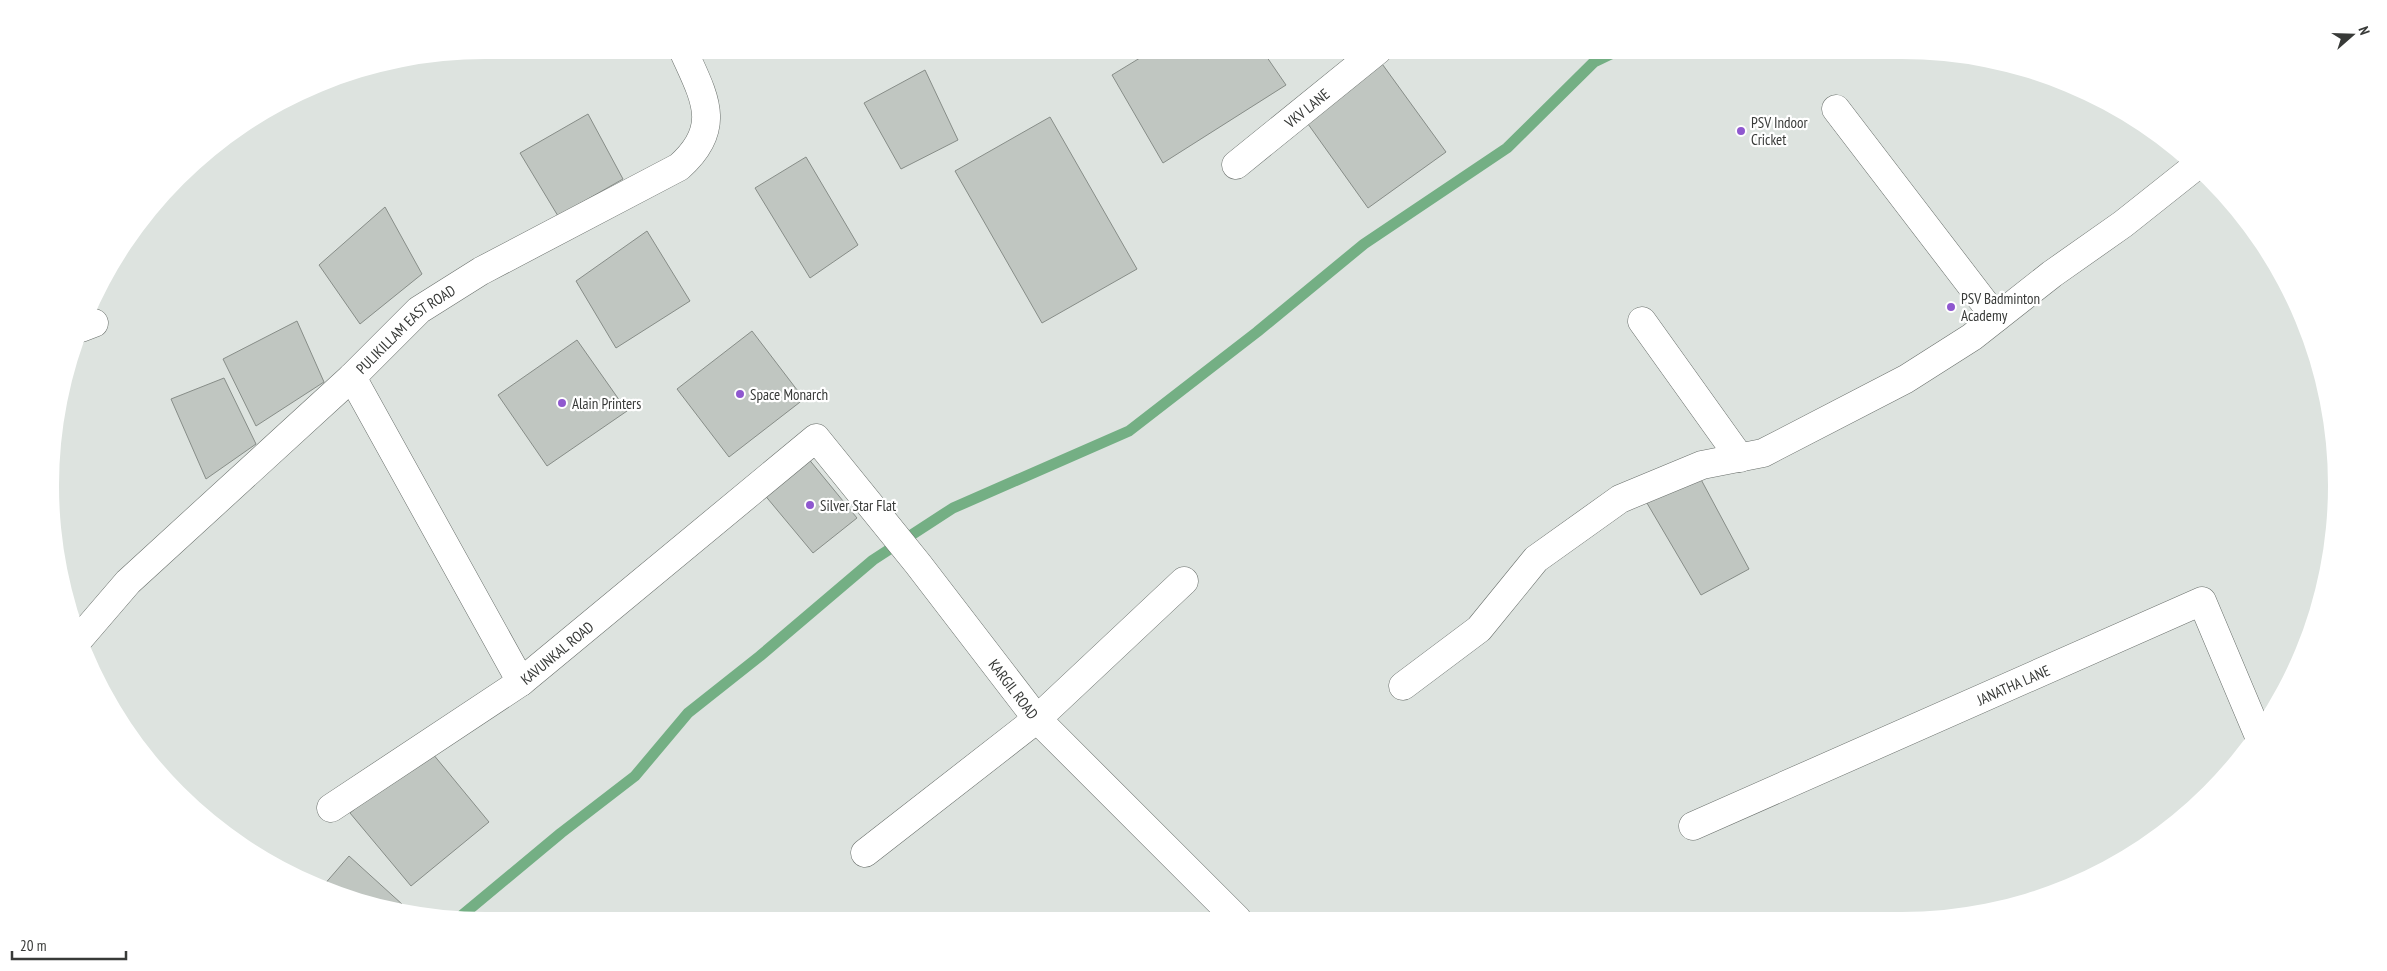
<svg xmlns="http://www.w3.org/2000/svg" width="2387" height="971" viewBox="0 0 2387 971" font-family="'PT Sans Narrow',sans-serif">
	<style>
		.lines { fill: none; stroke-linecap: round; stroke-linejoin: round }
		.stream { stroke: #74af84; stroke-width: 11 }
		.building { fill: #c0c6c1; stroke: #878d88 }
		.minor-casing { stroke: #696f6b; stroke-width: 29 }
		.minor { stroke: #fff; stroke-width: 28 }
		.poi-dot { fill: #8f58cf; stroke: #fff; stroke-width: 2 }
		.labels { text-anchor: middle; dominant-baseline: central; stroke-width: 4.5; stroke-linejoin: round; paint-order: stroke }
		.street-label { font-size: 15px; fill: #383a38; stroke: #fff }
		.poi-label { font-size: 15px; fill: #383a38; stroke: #fff; text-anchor: start }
	</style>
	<rect width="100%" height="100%" fill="#dde3df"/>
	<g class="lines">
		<path class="stream" d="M460,917L561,833L635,776L688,713L760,656L873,560L953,508L1129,431L1257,332L1364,244L1507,148L1594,62L1619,50"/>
	</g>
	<g class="building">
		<path d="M1153,50H1262L1286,85L1163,163L1112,75Z"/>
		<path d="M1380,61L1446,152L1368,208L1303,117Z"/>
		<path d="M925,70L958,140L901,169L864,103Z"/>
		<path d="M588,114L623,179L558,216L520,153Z"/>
		<path d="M1050,117L1137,269L1042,323L955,171Z"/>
		<path d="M806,157L858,245L810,278L755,188Z"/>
		<path d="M385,207L422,274L360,324L319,265Z"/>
		<path d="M647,231L690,301L616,348L576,281Z"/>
		<path d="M297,321L324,382L256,426L223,359Z"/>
		<path d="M752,331L804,399L729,457L677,389Z"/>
		<path d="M577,340L627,411L547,466L498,395Z"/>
		<path d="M224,378L256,444L206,479L171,399Z"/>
		<path d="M807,457L857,518L813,553L763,493Z"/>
		<path d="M1697,472L1749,569L1701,595L1644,498Z"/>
		<path d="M428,748L489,822L411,886L350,813Z"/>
		<path d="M349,856L403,905L401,907L346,898L323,886Z"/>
	</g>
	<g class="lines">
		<g class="minor-casing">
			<g id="minor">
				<path d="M1836,109L1996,318"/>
				<path id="s1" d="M1236,165L1378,50"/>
				<path d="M1642,321L1740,458"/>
				<path d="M81,328L94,323"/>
				<path id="s2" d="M352,377L521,682L816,438L918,564L1037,719L1237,919"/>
				<path id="s3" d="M79,639L128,582L352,377L419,310L481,271L679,167C724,127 704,97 683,50"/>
				<path d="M1403,686L1479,629L1536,559L1620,499L1702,465L1763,453L1906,379L1972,337L2052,274L2123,224L2196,166"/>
				<path d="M331,808L521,682"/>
				<path id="s4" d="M1693,826L2202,601L2258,734"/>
				<path d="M865,853L1037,719L1184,581"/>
			</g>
		</g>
		<use href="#minor" class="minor"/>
	</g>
	<g class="poi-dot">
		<circle cx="1741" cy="131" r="5"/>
		<circle cx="1951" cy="307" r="5"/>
		<circle cx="740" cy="394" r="5"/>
		<circle cx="562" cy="403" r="5"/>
		<circle cx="810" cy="505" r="5"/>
	</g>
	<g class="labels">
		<g class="street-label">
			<text stroke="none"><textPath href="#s1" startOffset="91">VKV LANE</textPath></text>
			<text stroke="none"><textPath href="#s3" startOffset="451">PULIKILLAM EAST ROAD</textPath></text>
			<text stroke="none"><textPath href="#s2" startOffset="395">KAVUNKAL ROAD</textPath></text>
			<text stroke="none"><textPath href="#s4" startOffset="350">JANATHA LANE</textPath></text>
			<text stroke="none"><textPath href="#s2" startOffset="1051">KARGIL ROAD</textPath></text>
		</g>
		<g class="poi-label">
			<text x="1751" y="122">PSV Indoor<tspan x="1751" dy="17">Cricket</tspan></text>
			<text x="1961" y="298">PSV Badminton<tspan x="1961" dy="17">Academy</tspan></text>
			<text x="750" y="394">Space Monarch</text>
			<text x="572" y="403">Alain Printers</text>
			<text x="820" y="505">Silver Star Flat</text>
		</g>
	</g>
	<path d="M0 0H2387V971H0ZM485 59H1902A426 426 0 0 1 2328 485V486A426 426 0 0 1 1902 912H485A426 426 0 0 1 59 486V485A426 426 0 0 1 485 59Z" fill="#fff" fill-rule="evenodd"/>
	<g transform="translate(2352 35) rotate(70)" stroke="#ffffff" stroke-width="4" paint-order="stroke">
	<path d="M0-4L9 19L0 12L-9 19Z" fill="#383a38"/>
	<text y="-8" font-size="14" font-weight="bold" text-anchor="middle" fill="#383a38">N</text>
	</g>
	<path d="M12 951v8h114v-8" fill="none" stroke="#383a38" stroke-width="2.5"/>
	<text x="20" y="951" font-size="15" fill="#383a38" stroke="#ffffff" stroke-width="4" paint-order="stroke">20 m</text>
</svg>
